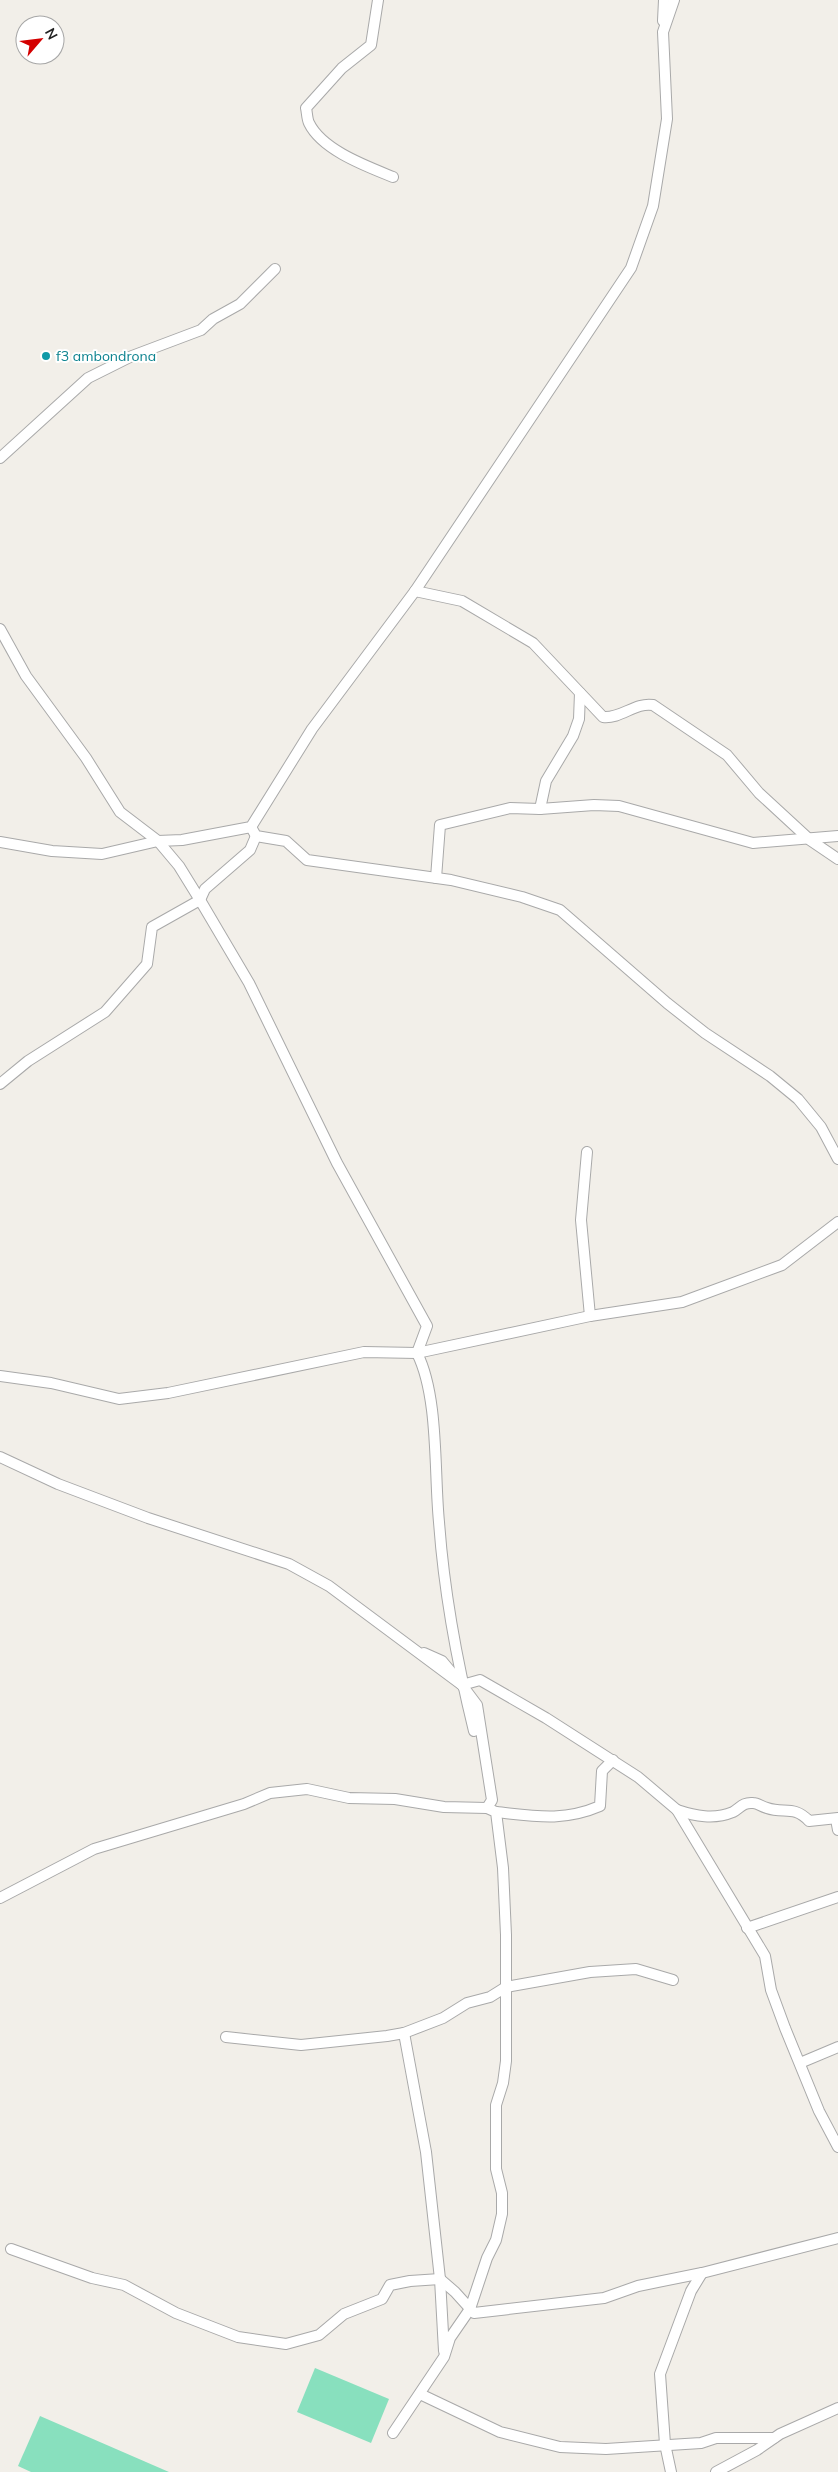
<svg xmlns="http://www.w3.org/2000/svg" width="838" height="2472" viewBox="0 0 838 2472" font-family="Mulish,sans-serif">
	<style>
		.pitch { fill: #88e0be }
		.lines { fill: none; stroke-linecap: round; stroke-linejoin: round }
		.minor-casing { stroke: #a9a9a9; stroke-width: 12 }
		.minor { stroke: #fff; stroke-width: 10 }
		.culture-dot { fill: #0f9aa8; stroke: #fff; stroke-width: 2 }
		.labels { text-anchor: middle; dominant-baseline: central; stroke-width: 4; stroke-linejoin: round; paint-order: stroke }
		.culture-label { font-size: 14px; fill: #0d838f; stroke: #fff; text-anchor: start }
	</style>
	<rect width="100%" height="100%" fill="#f2efe9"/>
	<g class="pitch">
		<path d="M315,2368L389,2399L371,2443L297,2412Z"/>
		<path d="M40,2416L169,2472H31L18,2466Z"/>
	</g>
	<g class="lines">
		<g class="minor-casing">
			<g id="minor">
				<path d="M378,0L371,45L342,68L306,108C307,112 307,119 309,123C322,150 366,166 393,177"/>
				<path d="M663,21L664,0"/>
				<path d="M0,458L88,378L132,356L201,330L213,319L240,304L275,269"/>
				<path d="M415,591L462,601L533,643L603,717C621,719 635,702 653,705L727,755L759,793L810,840L838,859"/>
				<path d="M0,629L26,676L86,758L120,812L158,841L179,866L200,900L249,983L337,1163L427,1326L417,1353C439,1397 434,1472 439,1522C444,1592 457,1662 474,1731"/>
				<path d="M540,809L546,781L573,736L579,719L580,693"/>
				<path d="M251,827L256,836L286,841L307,860L451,880L522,897L560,910L667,1003L705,1033L770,1076L798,1099L821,1127L838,1159"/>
				<path d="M0,842L52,851L102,854L158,841L182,840L251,827L312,729L415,591L631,268L653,206L667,119L663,32L674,0"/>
				<path d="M436,878L440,825L510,808L540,809L594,805L619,806L753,843L838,836"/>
				<path d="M0,1084L28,1061L105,1012L147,964L152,927L200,900L205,889L250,850L256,836"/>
				<path d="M587,1152L581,1220L590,1316"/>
				<path d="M0,1376L51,1383L119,1399L168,1393L364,1352L417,1353L590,1316L682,1302L782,1265L838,1222"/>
				<path d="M0,1457L58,1484L148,1518L289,1564L329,1586L462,1685L477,1705L492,1800L487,1808L496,1812L503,1868L506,1935V2061L503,2083L496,2105V2169L502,2193V2214L496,2240L487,2258L470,2309L450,2338L444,2357L393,2433"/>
				<path d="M424,1653L442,1661L462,1685L480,1680L546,1718L638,1777L677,1810L765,1956L771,1990L785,2028L819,2111L838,2147"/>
				<path d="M677,1810C695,1816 714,1820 733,1812C740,1808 743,1802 753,1803C758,1803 762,1807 767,1808C784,1814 794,1805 809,1821L838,1818"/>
				<path d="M496,1812C534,1816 563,1822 600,1806L602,1771L613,1760"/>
				<path d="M836,1819L838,1830"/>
				<path d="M0,1898L94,1849L244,1804L270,1793L307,1789L349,1798L395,1799L444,1807L487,1808"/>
				<path d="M747,1928L838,1897"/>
				<path d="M404,2033L426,2152L440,2279L444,2351"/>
				<path d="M226,2037L301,2045L387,2036L404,2033L443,2018L467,2003L490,1997L506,1987L590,1972L636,1969L673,1980"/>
				<path d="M800,2063L838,2047"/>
				<path d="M11,2249L92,2278L124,2285L176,2313L238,2337L286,2344L319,2335L344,2314L382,2299L390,2285L410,2281L440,2279L455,2292L474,2313L604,2298L638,2286L702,2273L838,2238"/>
				<path d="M420,2394L500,2432L560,2447L606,2449L701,2443L716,2438H774"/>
				<path d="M671,2472L665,2444L660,2374L691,2291L702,2273"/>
				<path d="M716,2472L757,2450L780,2434L838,2408"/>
			</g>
		</g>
		<use href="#minor" class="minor"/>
	</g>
	<circle class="culture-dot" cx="46" cy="356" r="5"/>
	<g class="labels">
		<g class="culture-label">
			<text x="56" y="356">f3 ambondrona</text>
		</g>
	</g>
	<g transform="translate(40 40) rotate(62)"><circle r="24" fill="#ffffff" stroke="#a7a7a7"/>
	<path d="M0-4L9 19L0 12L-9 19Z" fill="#d40000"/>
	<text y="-8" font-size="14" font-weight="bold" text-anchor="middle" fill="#222222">N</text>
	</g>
</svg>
